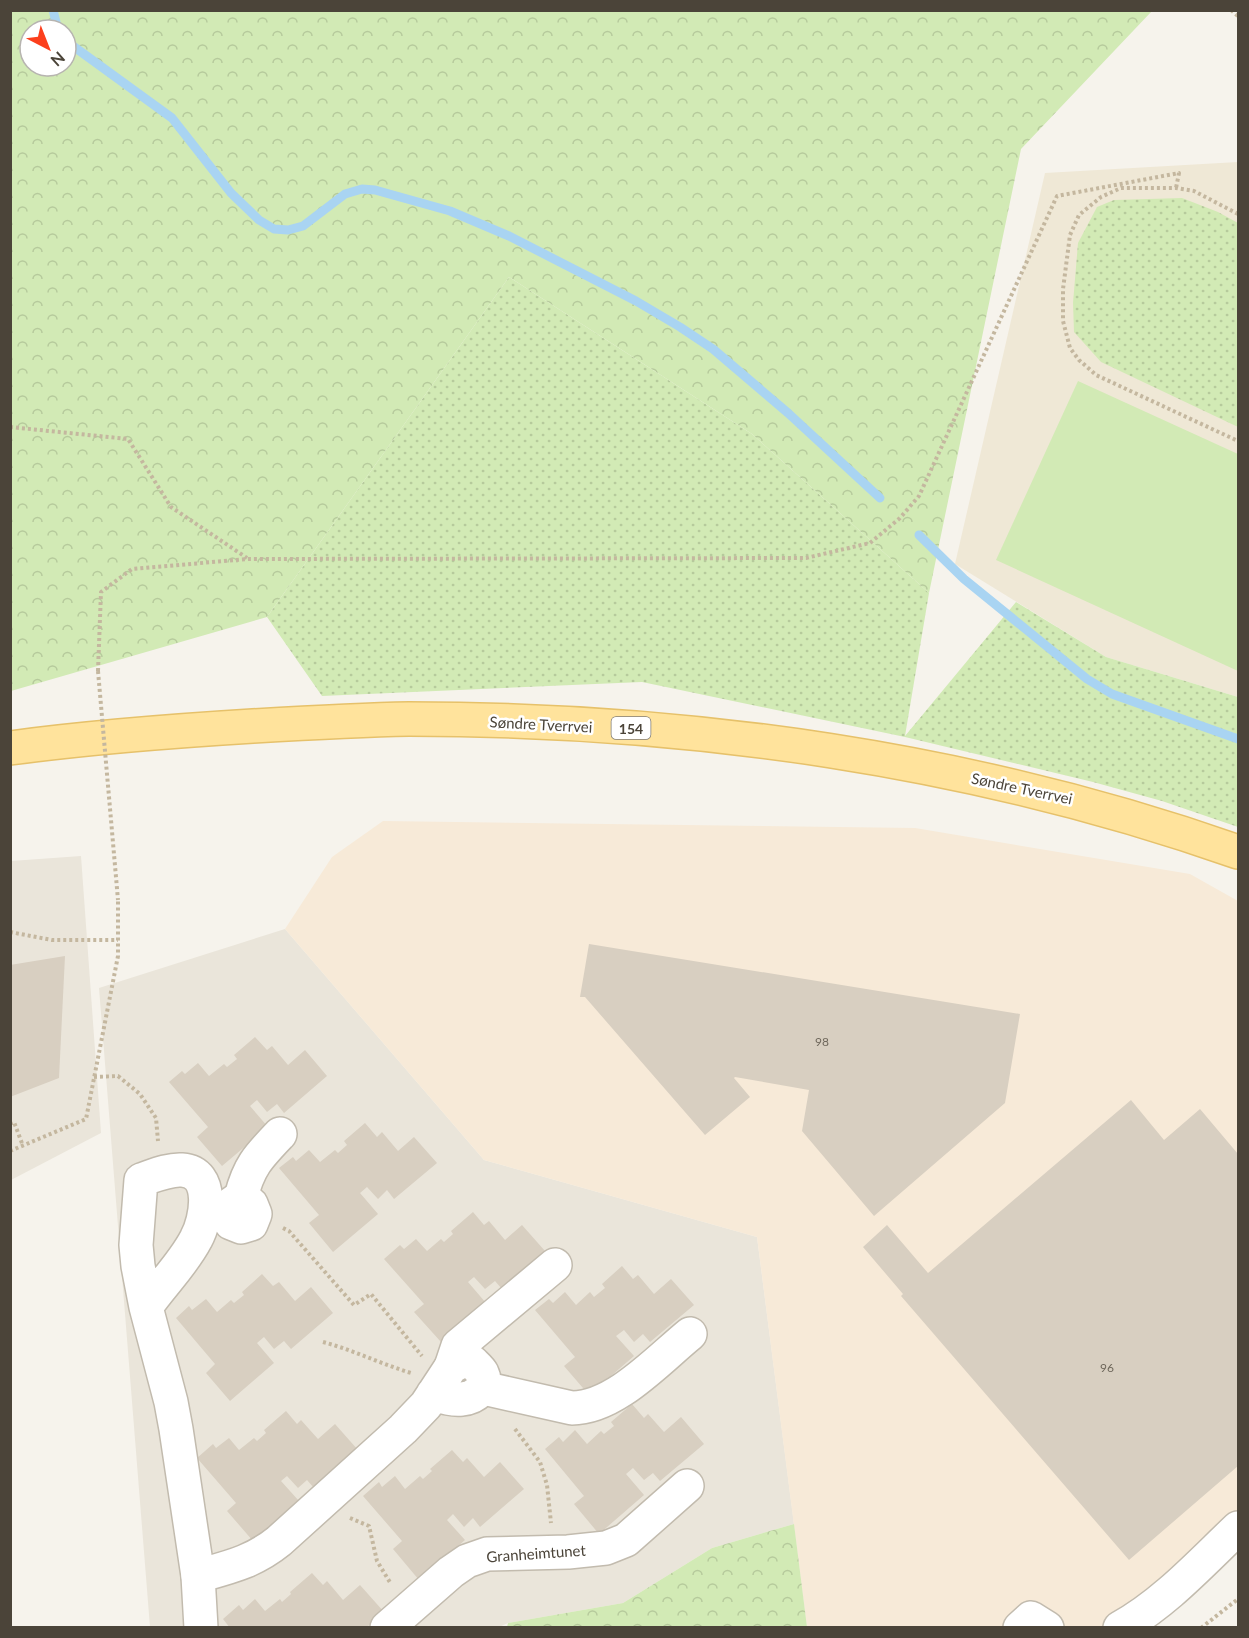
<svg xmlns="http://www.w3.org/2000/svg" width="1249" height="1638" viewBox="0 0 1249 1638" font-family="Lato,sans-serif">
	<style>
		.residential { fill: #eae5da }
		.commercial { fill: #f7ead8 }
		.education { fill: #efe8d6 }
		.grass { fill: url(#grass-dots) }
		.forest { fill: url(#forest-crowns); fill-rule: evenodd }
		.park { fill: #d2eab5 }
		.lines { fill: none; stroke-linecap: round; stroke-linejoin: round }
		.stream { stroke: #a9d4f2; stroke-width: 9 }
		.building { fill: #d8cfc1 }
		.minor-casing { stroke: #c2bbae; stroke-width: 36 }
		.major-casing { stroke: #e6c16a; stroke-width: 36 }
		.path { stroke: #c4b79f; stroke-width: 4; stroke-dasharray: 3 3; stroke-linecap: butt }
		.minor { stroke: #fff; stroke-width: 33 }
		.major { stroke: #ffe39c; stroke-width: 33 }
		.path-bridge { stroke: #c4b79f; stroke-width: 4; stroke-dasharray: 3 3; stroke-linecap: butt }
		.labels { text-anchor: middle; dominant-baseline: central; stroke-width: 5; stroke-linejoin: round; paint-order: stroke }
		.number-label { font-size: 12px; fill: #6e675b }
		.shield { fill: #fff; stroke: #817c74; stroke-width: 1.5 }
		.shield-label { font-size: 14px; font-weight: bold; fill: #4b4439 }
		.street-label { font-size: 15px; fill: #4b4439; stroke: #fff }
	</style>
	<defs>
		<pattern id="grass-dots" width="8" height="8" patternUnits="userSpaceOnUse" patternTransform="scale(1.5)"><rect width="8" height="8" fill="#d2eab5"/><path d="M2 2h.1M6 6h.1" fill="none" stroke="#b6ca9c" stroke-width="1.8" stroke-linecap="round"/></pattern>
		<pattern id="forest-crowns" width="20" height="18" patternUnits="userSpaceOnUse" patternTransform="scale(1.5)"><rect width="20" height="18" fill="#d2eab5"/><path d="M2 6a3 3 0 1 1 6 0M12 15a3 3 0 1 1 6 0" fill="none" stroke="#b6ca9c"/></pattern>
	</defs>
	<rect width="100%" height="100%" fill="#f6f3ec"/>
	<g class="residential">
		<path d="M81,856L101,1133L11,1180V861Z"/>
		<path d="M285,929L484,1160L757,1237L794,1524L712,1548L623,1603L508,1623L499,1627H150L99,988Z"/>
	</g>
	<path class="commercial" d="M383,821L915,828L1190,874L1238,901V1546L1150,1627H807L757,1237L484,1160L285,929L332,857Z"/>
	<path class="education" d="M1238,162V697L1106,657L955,564L1045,173Z"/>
	<g class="grass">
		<path d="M1182,198L1218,212L1238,223V427L1101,362L1074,332L1073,303L1078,243L1097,207L1114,200Z"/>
		<path d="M509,277L752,434L929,593L905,736L1016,602L1106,657L1238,697V827L1162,801L1093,782L905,737L642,682L322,696L267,617Z"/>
	</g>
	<g class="forest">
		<path d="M11,10H1152V11L1021,149L929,593L752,434L509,277L267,617L11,691ZM30,30H66V66H30Z"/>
		<path d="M794,1524L807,1627H507L508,1623L623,1603L712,1548Z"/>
	</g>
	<path class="park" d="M1078,381L1238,454V671L996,560Z"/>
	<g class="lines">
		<g class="stream">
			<path d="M53,10L58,30"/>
			<path d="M66,41L172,118L231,193L259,220L274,229L288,230L303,226L345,194L362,189L375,190L450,211L509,236L636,301L680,327L713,349L788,413L880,498"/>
			<path d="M919,535L964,579L1087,679L1112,694L1238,739"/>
		</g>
	</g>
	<g class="building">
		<path d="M589,944L1020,1014L1005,1103L874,1216L802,1131L809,1090L735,1077L734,1078L750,1097L705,1135L585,997H580Z"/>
		<path d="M65,956L59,1078L10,1097V965Z"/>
		<path d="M255,1037L267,1050L272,1046L288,1065L305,1050L327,1076L284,1113L277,1104L267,1112L257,1100L250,1106L268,1127L222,1166L197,1137L208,1127L169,1082L182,1071L185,1074L198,1063L209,1076L224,1064L227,1067L237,1059L234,1055Z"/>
		<path d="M1131,1100L1164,1140L1200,1109L1238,1154V1466L1129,1560L901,1296L903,1294L863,1247L887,1225L928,1273Z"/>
		<path d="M365,1123L377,1137L382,1132L398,1151L414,1137L437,1163L394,1199L387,1190L378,1199L367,1187L360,1193L378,1214L333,1252L309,1223L319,1215L279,1168L293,1157L296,1161L309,1150L320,1162L335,1150L338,1153L347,1145L344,1141Z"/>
		<path d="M473,1212L484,1225L489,1221L505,1240L522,1225L545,1251L502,1289L495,1281L485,1289L474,1277L468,1282L486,1303L441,1342L414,1312L424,1304L384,1259L400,1245L404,1249L416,1239L427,1251L441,1239L444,1242L453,1234L451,1231Z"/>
		<path d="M622,1266L633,1279L638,1275L654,1294L671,1279L694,1305L650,1342L643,1334L634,1342L624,1330L616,1336L634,1356L589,1395L564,1366L575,1357L535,1310L549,1299L553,1303L565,1292L576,1305L590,1292L594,1297L605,1288L602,1284Z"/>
		<path d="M262,1274L273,1286L279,1282L295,1301L311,1287L333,1313L291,1349L284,1341L274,1349L264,1337L257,1343L274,1363L230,1401L206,1373L215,1364L176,1318L189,1306L192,1310L206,1299L217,1312L231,1300L234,1303L244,1295L242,1292Z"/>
		<path d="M632,1404L644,1418L648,1414L664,1432L681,1417L704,1444L660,1481L653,1473L644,1480L633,1468L626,1474L644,1495L599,1534L574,1504L584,1496L545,1449L559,1437L563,1442L575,1430L587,1444L601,1431L604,1434L614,1426L611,1422Z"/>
		<path d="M286,1411L297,1424L301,1420L318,1439L335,1424L358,1450L314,1488L307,1480L298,1488L287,1476L281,1481L299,1501L253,1541L227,1511L236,1503L197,1458L213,1444L216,1448L229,1438L239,1450L254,1438L257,1441L266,1433L264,1430Z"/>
		<path d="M452,1450L463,1462L467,1458L484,1477L500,1462L524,1489L480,1527L473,1518L464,1527L453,1514L447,1520L465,1540L419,1580L393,1549L402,1541L363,1496L379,1482L382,1487L395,1476L405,1489L420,1476L423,1479L432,1471L430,1469Z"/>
		<path d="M312,1573L323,1585L327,1581L343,1600L360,1585L384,1612L366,1628H230L223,1619L239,1605L243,1610L255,1599L265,1611L280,1599L282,1602L291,1594L290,1592Z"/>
	</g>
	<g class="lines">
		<g class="minor-casing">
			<g id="minor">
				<path d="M241,1197L251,1204L255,1214L251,1224L241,1227L231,1223L227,1213L231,1204Z"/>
				<path d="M241,1197C249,1166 258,1157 280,1134"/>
				<path d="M146,1307C162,1284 183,1264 196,1239C207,1219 215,1172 182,1170C169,1169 153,1176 141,1180L136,1245L138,1266L146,1307L171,1402L176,1429L198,1576L201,1628"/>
				<path d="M451,1367L458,1346L555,1265"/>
				<path d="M483,1388L572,1408C615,1408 658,1360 690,1334"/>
				<path d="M198,1576C230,1567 253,1562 279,1541L403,1429L426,1405L451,1367L462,1361L472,1362C476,1366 480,1369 482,1373C489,1387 475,1398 462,1399C452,1400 443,1397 433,1394"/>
				<path d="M387,1628L451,1572L467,1561L487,1554L568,1552L606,1548L626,1540L687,1486"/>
				<path d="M1020,1628L1031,1618L1047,1628"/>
				<path d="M1120,1628C1165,1603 1201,1563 1238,1528"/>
			</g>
		</g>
		<g class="major-casing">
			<path id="major" d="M10,748C91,737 172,731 253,726C305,723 357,720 409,719C690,719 974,759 1238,852"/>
		</g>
		<g class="path">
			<path d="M1231,10L1238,16"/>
			<path d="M1238,214L1194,191L1176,188H1121L1101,197L1079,215L1070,235L1063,289V321L1070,348L1079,360L1096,375L1238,441"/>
			<path d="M10,427L128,439L171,507L247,558"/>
			<path d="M98,671L101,592L132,569L248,559L806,558L870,543L900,518L919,496L1057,196L1179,173L1176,188"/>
			<path d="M10,932L52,940H118"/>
			<path d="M94,1077L118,1076L140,1094L156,1118L158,1141"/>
			<path d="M10,1124L14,1122L23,1146"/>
			<path d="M10,1151L86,1119L118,956V900"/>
			<path d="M283,1228L289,1231L354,1305L371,1294L422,1356"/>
			<path d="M323,1342C353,1350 381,1364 411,1373"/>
			<path d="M515,1429L540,1462L547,1485L551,1523"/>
			<path d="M350,1518L369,1526L377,1561L391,1584"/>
			<path d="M1201,1628L1238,1599"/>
		</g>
		<use href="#minor" class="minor"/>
		<use href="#major" class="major"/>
		<path class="path-bridge" d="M98,671L118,900"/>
	</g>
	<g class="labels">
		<g class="number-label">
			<text x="822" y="1041">98</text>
			<text x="1107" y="1367">96</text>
		</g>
		<rect class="shield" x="611.5" y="717" width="39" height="22" rx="4.5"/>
		<g class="shield-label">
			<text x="631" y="728">154</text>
		</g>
		<g class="street-label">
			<text transform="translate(541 724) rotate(3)">Søndre Tverrvei</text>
			<text transform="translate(1022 788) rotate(12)">Søndre Tverrvei</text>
			<text transform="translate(536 1553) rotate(-4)">Granheimtunet</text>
		</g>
	</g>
	<rect width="1249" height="1638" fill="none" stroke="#4b4439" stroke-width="24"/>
	<g transform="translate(48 48) rotate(138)"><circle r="28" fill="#ffffff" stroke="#b7b4b0" stroke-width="1.5"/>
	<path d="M0-4.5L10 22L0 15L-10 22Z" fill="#fc3f1d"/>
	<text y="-9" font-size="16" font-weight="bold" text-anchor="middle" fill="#4b4439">N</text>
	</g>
</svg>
